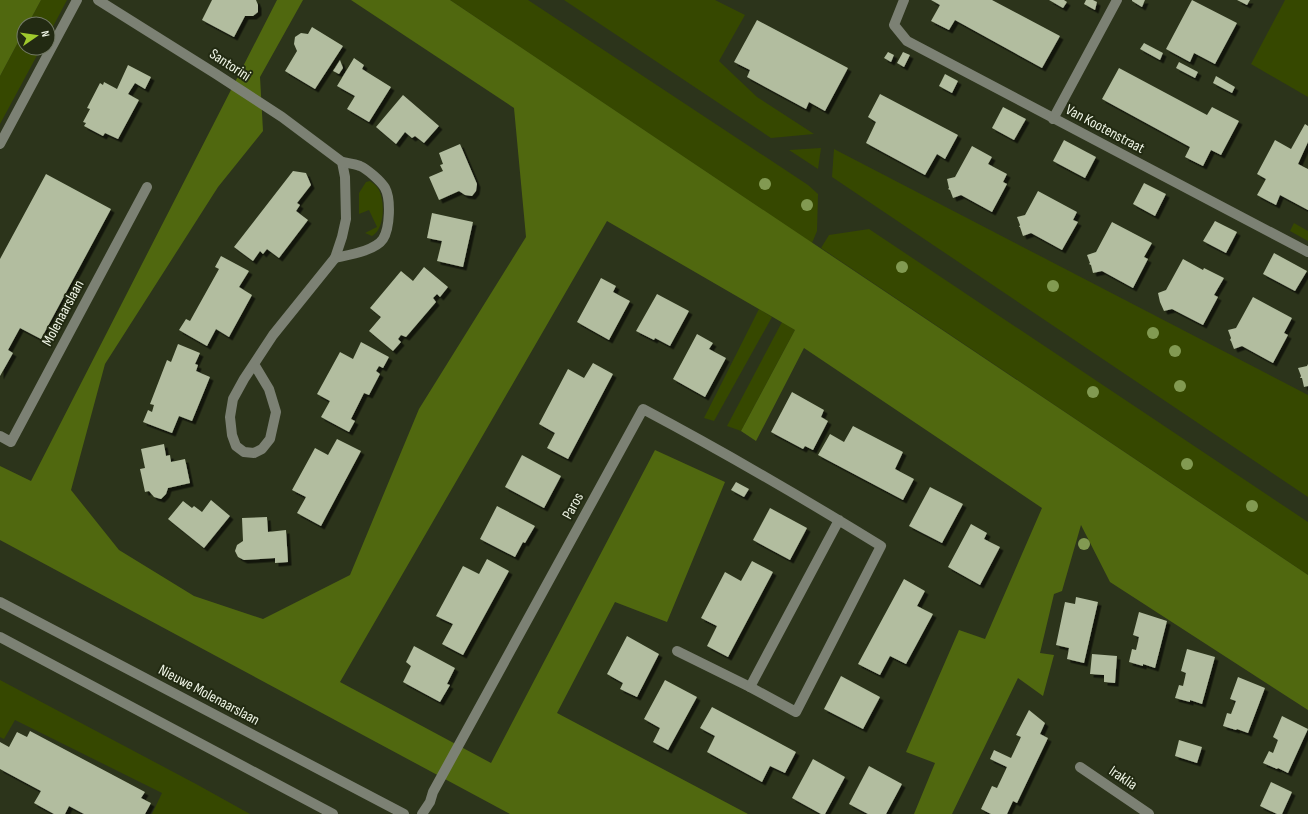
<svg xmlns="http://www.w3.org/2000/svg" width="1308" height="814" viewBox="0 0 1308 814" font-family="'Sofia Sans Condensed',sans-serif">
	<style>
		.green { fill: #364800 }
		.water { fill: #50680f }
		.building { fill: #b2bd9f; filter: url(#shadow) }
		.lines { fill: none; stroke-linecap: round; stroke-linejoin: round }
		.minor { stroke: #7c8174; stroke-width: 10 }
		.tree { fill: #829a52 }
		.labels { text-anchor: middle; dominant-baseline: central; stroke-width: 4; stroke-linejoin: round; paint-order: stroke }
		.street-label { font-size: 15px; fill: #eff5e6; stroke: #222a12 }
	</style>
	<defs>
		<filter id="shadow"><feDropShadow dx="3.5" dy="3.5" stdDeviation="0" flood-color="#0009"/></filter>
	</defs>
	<rect width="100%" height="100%" fill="#2c341b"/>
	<g class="green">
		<path d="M41,0H67L48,36V24H28Z"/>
		<path d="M450,0H528L808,185L818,194L817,231L812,243Z"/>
		<path d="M564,0H715L745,15L719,61L757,97L814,134L771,138Z"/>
		<path d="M1285,0H1308V97L1251,64Z"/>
		<path d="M24,31V48H41L0,124V76Z"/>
		<path d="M821,148L818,169L789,150Z"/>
		<path d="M834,149L1308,395V497L832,177Z"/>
		<path d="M370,181C373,183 377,186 379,190C385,202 385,229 372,236L365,233L377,227L369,210L359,214V193L366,182Z"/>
		<path d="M1294,223L1308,231V241L1290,231Z"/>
		<path d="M869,229L1308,522V575L821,248L829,235Z"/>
		<path d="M759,309L772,317L714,421L704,418Z"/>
		<path d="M782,322L795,330L741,431L727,426Z"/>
		<path d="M0,680L196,784L250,814H152L162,793L15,720L4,739L0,737Z"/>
	</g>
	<g class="water">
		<path d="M0,0H41L28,24H24V31L0,76Z"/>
		<path d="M277,0H303L260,77L263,131L218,187L105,364L71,490L119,550L194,596L263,619L350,575L419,409L526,237L514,108L351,0H450L1308,575V710L1110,582L1081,525L1062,591L1054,594L1040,653L1054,655L1043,696L1018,678L952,814H914L935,763L906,752L959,630L985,639L1042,508L804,348L756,441L741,431L795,330L607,221L340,682L491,763L655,450L725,482L667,622L615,602L557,713L748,814H510L0,540V466L31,481Z"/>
	</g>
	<g class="building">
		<path d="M212,0H256L258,5V12L253,16H245L234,37L202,20Z"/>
		<path d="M931,0H992L1060,36L1042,68L955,20L949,30L931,21L940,5Z"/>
		<path d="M1049,0H1064L1067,2L1063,8Z"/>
		<path d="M1086,0H1093L1097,2L1095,10L1084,4Z"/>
		<path d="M1132,0H1145L1142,7L1132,1Z"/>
		<path d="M1192,0L1237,23L1215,64L1194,53L1190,62L1166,49Z"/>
		<path d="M1237,0H1250L1247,5Z"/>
		<path d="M757,20L848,68L825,111L809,102L806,109L747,77L750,70L734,62Z"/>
		<path d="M312,27L343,46L315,89L285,71L297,51L294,44L295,37L301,33L308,34Z"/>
		<path d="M1144,43L1163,53L1160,60L1140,49Z"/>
		<path d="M888,52L894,55L891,62L884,58Z"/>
		<path d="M903,52L910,55L904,67L897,63Z"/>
		<path d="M354,58L364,65L362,69L391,87L369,122L347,109L355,96L337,86Z"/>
		<path d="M340,60L343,68L339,74L333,71Z"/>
		<path d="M1179,62L1198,72L1195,78L1176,68Z"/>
		<path d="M128,65L151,77L145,89L135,83L128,94L139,100L118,139L105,133L103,136L84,126L86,123L83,122L90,109L87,108L100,83L103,85L104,82L117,89Z"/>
		<path d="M1119,68L1207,115L1212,107L1239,121L1221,155L1211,150L1203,166L1185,157L1190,147L1102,99Z"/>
		<path d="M945,74L958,81L952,93L939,86Z"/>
		<path d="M1216,76L1235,87L1232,93L1213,83Z"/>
		<path d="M880,94L958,135L945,159L937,154L925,175L866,143L876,122L868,117Z"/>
		<path d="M403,95L439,126L424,143L415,136L412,138L405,132L396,144L376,127Z"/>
		<path d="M1003,107L1026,119L1014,140L992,128Z"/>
		<path d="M1305,124L1308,126V142L1298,164L1308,169V210L1280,195L1276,205L1257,195L1266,179L1257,174L1275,140L1291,149Z"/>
		<path d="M1064,140L1096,157L1085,178L1053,161Z"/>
		<path d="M460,144L477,184L476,191L472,196L465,195L459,191L439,200L429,177L443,171L440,165L443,164L439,153Z"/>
		<path d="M972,146L992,157L988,164L1007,174L1003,182L1007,184L992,212L961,195L953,198L950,190L948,189L949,188L947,179L955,177Z"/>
		<path d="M293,171L306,173L311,185L297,203L300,205L296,211L308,220L279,258L267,249L263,254L260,251L253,261L234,247Z"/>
		<path d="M46,174L111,209L41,339L20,328L8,350L13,353L0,376V259Z"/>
		<path d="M1144,183L1166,194L1155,216L1133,204Z"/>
		<path d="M1038,191L1077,212L1073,220L1078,222L1062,250L1031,233L1023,236L1020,227H1019L1020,225L1017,217L1025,215Z"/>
		<path d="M432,213L473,222L463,267L437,261L442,241L427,238Z"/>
		<path d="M1215,221L1237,232L1226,253L1203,241Z"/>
		<path d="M1112,222L1152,243L1144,257L1148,259L1133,288L1102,271L1093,273L1091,265L1089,264L1090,263L1087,255L1096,252Z"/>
		<path d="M1274,253L1307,271L1295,291L1263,274Z"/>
		<path d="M221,256L249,271L239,287L252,295L229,337L216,329L207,346L179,330L186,319L190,321L219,269L215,267Z"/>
		<path d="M1183,259L1203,270L1204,268L1224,278L1214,295L1218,297L1203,325L1172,309L1164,311L1160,302L1158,293L1166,290Z"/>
		<path d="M424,267L448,287L440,297L437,294L433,298L436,302L406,337L401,335L398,339L401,342L393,351L369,331L381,317L370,308L401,271L413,281Z"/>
		<path d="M601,278L616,286L613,292L630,301L609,340L577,322Z"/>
		<path d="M657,294L689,311L670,346L655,338L654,340L636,331Z"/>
		<path d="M1253,297L1292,318L1284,333L1288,335L1273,363L1242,346L1234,349L1231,341L1230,340L1231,338L1228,330L1236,328Z"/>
		<path d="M697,334L713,343L709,349L726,358L705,397L673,379Z"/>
		<path d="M361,342L389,357L383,368L379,366L376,371L380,374L369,395L364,393L351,419L355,421L349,432L321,417L330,401L317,394L340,352L353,359Z"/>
		<path d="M178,344L200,353L195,364L198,365L196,371L210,377L192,421L179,416L172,433L143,422L148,410L152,412L154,405L150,404L167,360L171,362Z"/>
		<path d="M593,363L613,374L568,459L547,448L555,433L539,424L568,369L584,378Z"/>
		<path d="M1308,364V386L1304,387L1302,378H1300L1301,376L1298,368L1307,366Z"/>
		<path d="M792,392L824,410L821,417L828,421L813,450L805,446L803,449L771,432Z"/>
		<path d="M853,426L903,452L895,469L914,479L903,500L818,455L830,434L844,442Z"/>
		<path d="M337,439L361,451L321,526L297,513L306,497L292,490L315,448L328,455Z"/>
		<path d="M164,444L166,456L170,455L171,462L185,459L190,483L168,488L166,494L161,499L154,497L149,491L145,492L140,469L145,468L141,449Z"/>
		<path d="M522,455L561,476L544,508L505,487Z"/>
		<path d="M736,482L749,489L744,497L731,490Z"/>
		<path d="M930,487L963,504L942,543L909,526Z"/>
		<path d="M211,500L230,516L204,548L168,519L183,501L192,508L194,506L202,512Z"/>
		<path d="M497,506L535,526L525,543L523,542L515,557L480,539Z"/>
		<path d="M770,508L807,528L790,560L753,540Z"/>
		<path d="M267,517L268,532L286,530L288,562L275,563V558L244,560L238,557L235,551L237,545L243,541L242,518Z"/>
		<path d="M971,524L987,533L984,539L1000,547L980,585L948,567Z"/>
		<path d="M487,559L509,571L463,655L442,644L453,624L436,616L463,566L479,574Z"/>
		<path d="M752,561L773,572L728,657L707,646L717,626L701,618L725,572L741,581Z"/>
		<path d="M904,579L925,591L917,606L933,614L906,664L890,656L880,675L858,664Z"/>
		<path d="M1076,597L1098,602L1084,663L1067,659L1069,648L1056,645L1065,602L1075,604Z"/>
		<path d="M1139,612L1167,621L1155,668L1143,664V666L1129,662L1132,649L1136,650L1139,637L1133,635Z"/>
		<path d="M627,636L659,654L637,697L620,689L623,683L607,674Z"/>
		<path d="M414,646L455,668L447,684L450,685L440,702L403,682L411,666L406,662Z"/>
		<path d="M1187,649L1215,657L1202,704L1190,700V702L1175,698L1179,685L1183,686L1186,673L1181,671Z"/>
		<path d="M1092,654L1117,656L1115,683L1104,682V675L1090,674Z"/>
		<path d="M841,676L880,697L863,729L824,709Z"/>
		<path d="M1238,677L1265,688L1248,733L1237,729L1236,730L1223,726L1227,713L1231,714L1236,701L1230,699Z"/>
		<path d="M665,680L697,697L668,750L653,742L660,728L644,719Z"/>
		<path d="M712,707L796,752L785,773L770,766L762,782L707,752L715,736L700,728Z"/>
		<path d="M1029,710L1045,723L1040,734L1048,738L1017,803L1013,801L1007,814H991L981,809L992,786L997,788L1007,767L990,759L994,750L1011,758L1021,737L1016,735Z"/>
		<path d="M1282,716L1308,729L1288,773L1278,768L1277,769L1263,763L1269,751L1273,753L1278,740L1273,737Z"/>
		<path d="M30,731L145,792L141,798L151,803L145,814H84L69,806L65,814H54L34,803L41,791L0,769V742L9,747L17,732L27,737Z"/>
		<path d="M1179,740L1202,747L1197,763L1175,756Z"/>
		<path d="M813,759L845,777L825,814H821L792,798Z"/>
		<path d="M869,766L902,784L886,814H868L849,804Z"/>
		<path d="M1271,782L1292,792L1282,814H1277L1260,806Z"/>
	</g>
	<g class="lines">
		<g class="minor">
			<path d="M98,0L216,74L282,117L342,162L345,177L346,219L342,237L335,258L273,335L244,379L233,399L230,417L232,435L236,446L244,452L254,453L262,449L270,439L276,412L269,389L254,364"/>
			<path d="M904,0L894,25L907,41L1308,252"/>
			<path d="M1053,119L1117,0"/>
			<path d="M0,144L77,0"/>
			<path d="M335,258C348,255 375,251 383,239C390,228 391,199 385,188C381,181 367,169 360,166C355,164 347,163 342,162"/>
			<path d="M0,436L11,442L147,187"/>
			<path d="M0,602L404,814"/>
			<path d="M0,637L333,814"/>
			<path d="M677,651L750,687"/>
			<path d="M1080,767L1149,814"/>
			<path d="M422,814L430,802L433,792L643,409C724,452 803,498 881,546L796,712L750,687L839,520"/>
		</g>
	</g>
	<g class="tree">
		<circle cx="765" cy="184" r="6"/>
		<circle cx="807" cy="205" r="6"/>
		<circle cx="902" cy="267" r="6"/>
		<circle cx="1053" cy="286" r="6"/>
		<circle cx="1153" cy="333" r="6"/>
		<circle cx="1175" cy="351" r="6"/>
		<circle cx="1180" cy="386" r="6"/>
		<circle cx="1093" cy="392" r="6"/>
		<circle cx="1187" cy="464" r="6"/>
		<circle cx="1252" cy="506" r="6"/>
		<circle cx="1084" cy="544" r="6"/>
	</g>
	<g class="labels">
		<g class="street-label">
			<text transform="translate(230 65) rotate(33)">Santorini</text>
			<text transform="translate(1105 129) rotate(28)">Van Kootenstraat</text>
			<text transform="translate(63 313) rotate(-62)">Molenaarslaan</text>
			<text transform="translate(573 506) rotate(-61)">Paros</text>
			<text transform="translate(209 695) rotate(28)">Nieuwe Molenaarslaan</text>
			<text transform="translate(1123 778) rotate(34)">Iraklia</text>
		</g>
	</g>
	<g transform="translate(36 36) rotate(77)"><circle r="19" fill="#222a12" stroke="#747b67"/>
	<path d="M0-3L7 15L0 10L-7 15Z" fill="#9fca2d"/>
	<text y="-6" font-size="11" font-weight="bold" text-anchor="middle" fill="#eff5e6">N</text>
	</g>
</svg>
